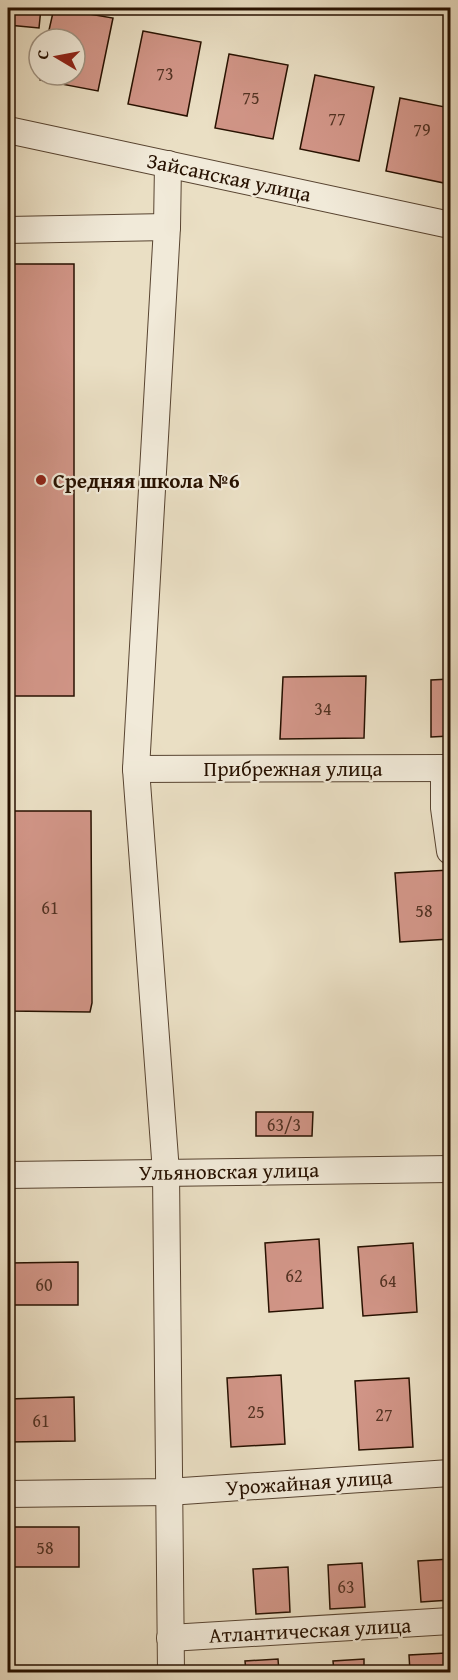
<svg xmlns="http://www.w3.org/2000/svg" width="458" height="1680" viewBox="0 0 458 1680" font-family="'Gentium Book Plus',serif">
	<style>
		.building { fill: #d19587; stroke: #271100; stroke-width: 1.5 }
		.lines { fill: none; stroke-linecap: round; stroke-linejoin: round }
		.street-casing { stroke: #584431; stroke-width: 28 }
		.street { stroke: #f1ead9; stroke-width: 26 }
		.poi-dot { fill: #8f2418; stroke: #f1ead9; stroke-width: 2 }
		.labels { text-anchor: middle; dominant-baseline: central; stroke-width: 4.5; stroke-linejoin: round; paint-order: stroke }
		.number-label { font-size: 18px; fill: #523222 }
		.street-label { font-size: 21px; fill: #271100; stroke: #f1ead9 }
		.poi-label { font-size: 21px; font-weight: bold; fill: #271100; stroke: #f1ead9; text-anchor: start }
	</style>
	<rect width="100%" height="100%" fill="#eadfc4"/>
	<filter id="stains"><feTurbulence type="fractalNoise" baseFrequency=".00333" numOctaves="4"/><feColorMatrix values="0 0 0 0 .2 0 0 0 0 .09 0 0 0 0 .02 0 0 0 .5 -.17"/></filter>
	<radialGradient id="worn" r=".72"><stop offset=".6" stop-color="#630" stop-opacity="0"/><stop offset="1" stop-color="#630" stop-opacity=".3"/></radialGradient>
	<g class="building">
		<path d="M8,8H41L39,28L8,25Z"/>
		<path d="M54,8L113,18L98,91L40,80V75H75V39H47Z"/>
		<path d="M143,31L201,42L187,116L128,104Z"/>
		<path d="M229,54L288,65L273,139L215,128Z"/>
		<path d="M315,75L374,87L359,161L300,149Z"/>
		<path d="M400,98L450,108V151L444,183L386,171Z"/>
		<rect x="8" y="264" width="66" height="432"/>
		<path d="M366,676L364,738L280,739L283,677Z"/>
		<path d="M450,679V736L431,737V680Z"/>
		<path d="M8,811H91L92,1003L90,1012L8,1011Z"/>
		<path d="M450,870V939L400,942L395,873Z"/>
		<path d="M256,1112H313L312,1136H256Z"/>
		<path d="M447,1238H450V1298Z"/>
		<path d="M319,1239L323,1308L269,1312L265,1243Z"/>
		<path d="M413,1243L417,1312L363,1316L358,1247Z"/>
		<path d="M78,1262V1305H10L9,1263Z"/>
		<path d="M281,1375L285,1444L231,1447L227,1378Z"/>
		<path d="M409,1378L413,1447L359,1450L355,1381Z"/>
		<path d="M74,1397L75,1441L8,1442V1399Z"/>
		<rect x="10" y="1527" width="69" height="40"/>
		<path d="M450,1559V1600L421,1602L418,1561Z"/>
		<path d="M362,1563L365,1607L330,1609L328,1565Z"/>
		<path d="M288,1567L290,1612L256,1614L253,1569Z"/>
		<path d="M446,1653L447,1672H410L409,1655Z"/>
		<path d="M278,1659L279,1672H246L245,1661Z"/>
		<path d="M364,1659V1672H334L333,1661Z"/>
	</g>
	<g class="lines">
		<g class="street-casing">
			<g id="street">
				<path d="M8,130L450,225"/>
				<path d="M168,164L167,227L136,769L166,1172L171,1672"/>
				<path d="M8,230L167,227"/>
				<path d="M444,768V808L450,851"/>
				<path d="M136,769L450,768"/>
				<path d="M8,1175L450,1169"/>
				<path d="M8,1494L168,1492L450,1473"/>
				<path d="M170,1638L450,1621"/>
			</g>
		</g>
		<use href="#street" class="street"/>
	</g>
	<circle class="poi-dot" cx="41" cy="480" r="6"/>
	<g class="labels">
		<g class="number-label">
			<text x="165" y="73">73</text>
			<text x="251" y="97">75</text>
			<text x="337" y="118">77</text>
			<text x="422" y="129">79</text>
			<text x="323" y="708">34</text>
			<text x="50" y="907">61</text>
			<text x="424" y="910">58</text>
			<text x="284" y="1124">63/3</text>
			<text x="294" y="1275">62</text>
			<text x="388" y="1280">64</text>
			<text x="44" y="1284">60</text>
			<text x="256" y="1411">25</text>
			<text x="384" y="1414">27</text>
			<text x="41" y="1420">61</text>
			<text x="45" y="1547">58</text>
			<text x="346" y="1586">63</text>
		</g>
		<g class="street-label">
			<text transform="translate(229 177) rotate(12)">Зайсанская улица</text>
			<text x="293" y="768">Прибрежная улица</text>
			<text transform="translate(229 1171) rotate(-1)">Ульяновская улица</text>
			<text transform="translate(309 1482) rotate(-4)">Урожайная улица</text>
			<text transform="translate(310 1630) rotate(-3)">Атлантическая улица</text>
		</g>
		<g class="poi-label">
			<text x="53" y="480">Средняя школа №6</text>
		</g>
	</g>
	<rect width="458" height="1680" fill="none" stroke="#eadfc4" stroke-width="30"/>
	<rect x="9" y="9" width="440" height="1662" fill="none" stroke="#271100" stroke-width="3"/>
	<rect x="15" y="15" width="428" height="1650" fill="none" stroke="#271100" stroke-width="1.5"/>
	<g transform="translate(57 57) rotate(280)"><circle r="28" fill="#f1ead9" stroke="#a09382" stroke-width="1.5"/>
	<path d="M0-4.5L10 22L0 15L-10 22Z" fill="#8f2418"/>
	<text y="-9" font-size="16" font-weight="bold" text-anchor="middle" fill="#271100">С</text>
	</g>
	<rect width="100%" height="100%" filter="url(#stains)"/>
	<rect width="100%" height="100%" fill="url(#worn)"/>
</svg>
